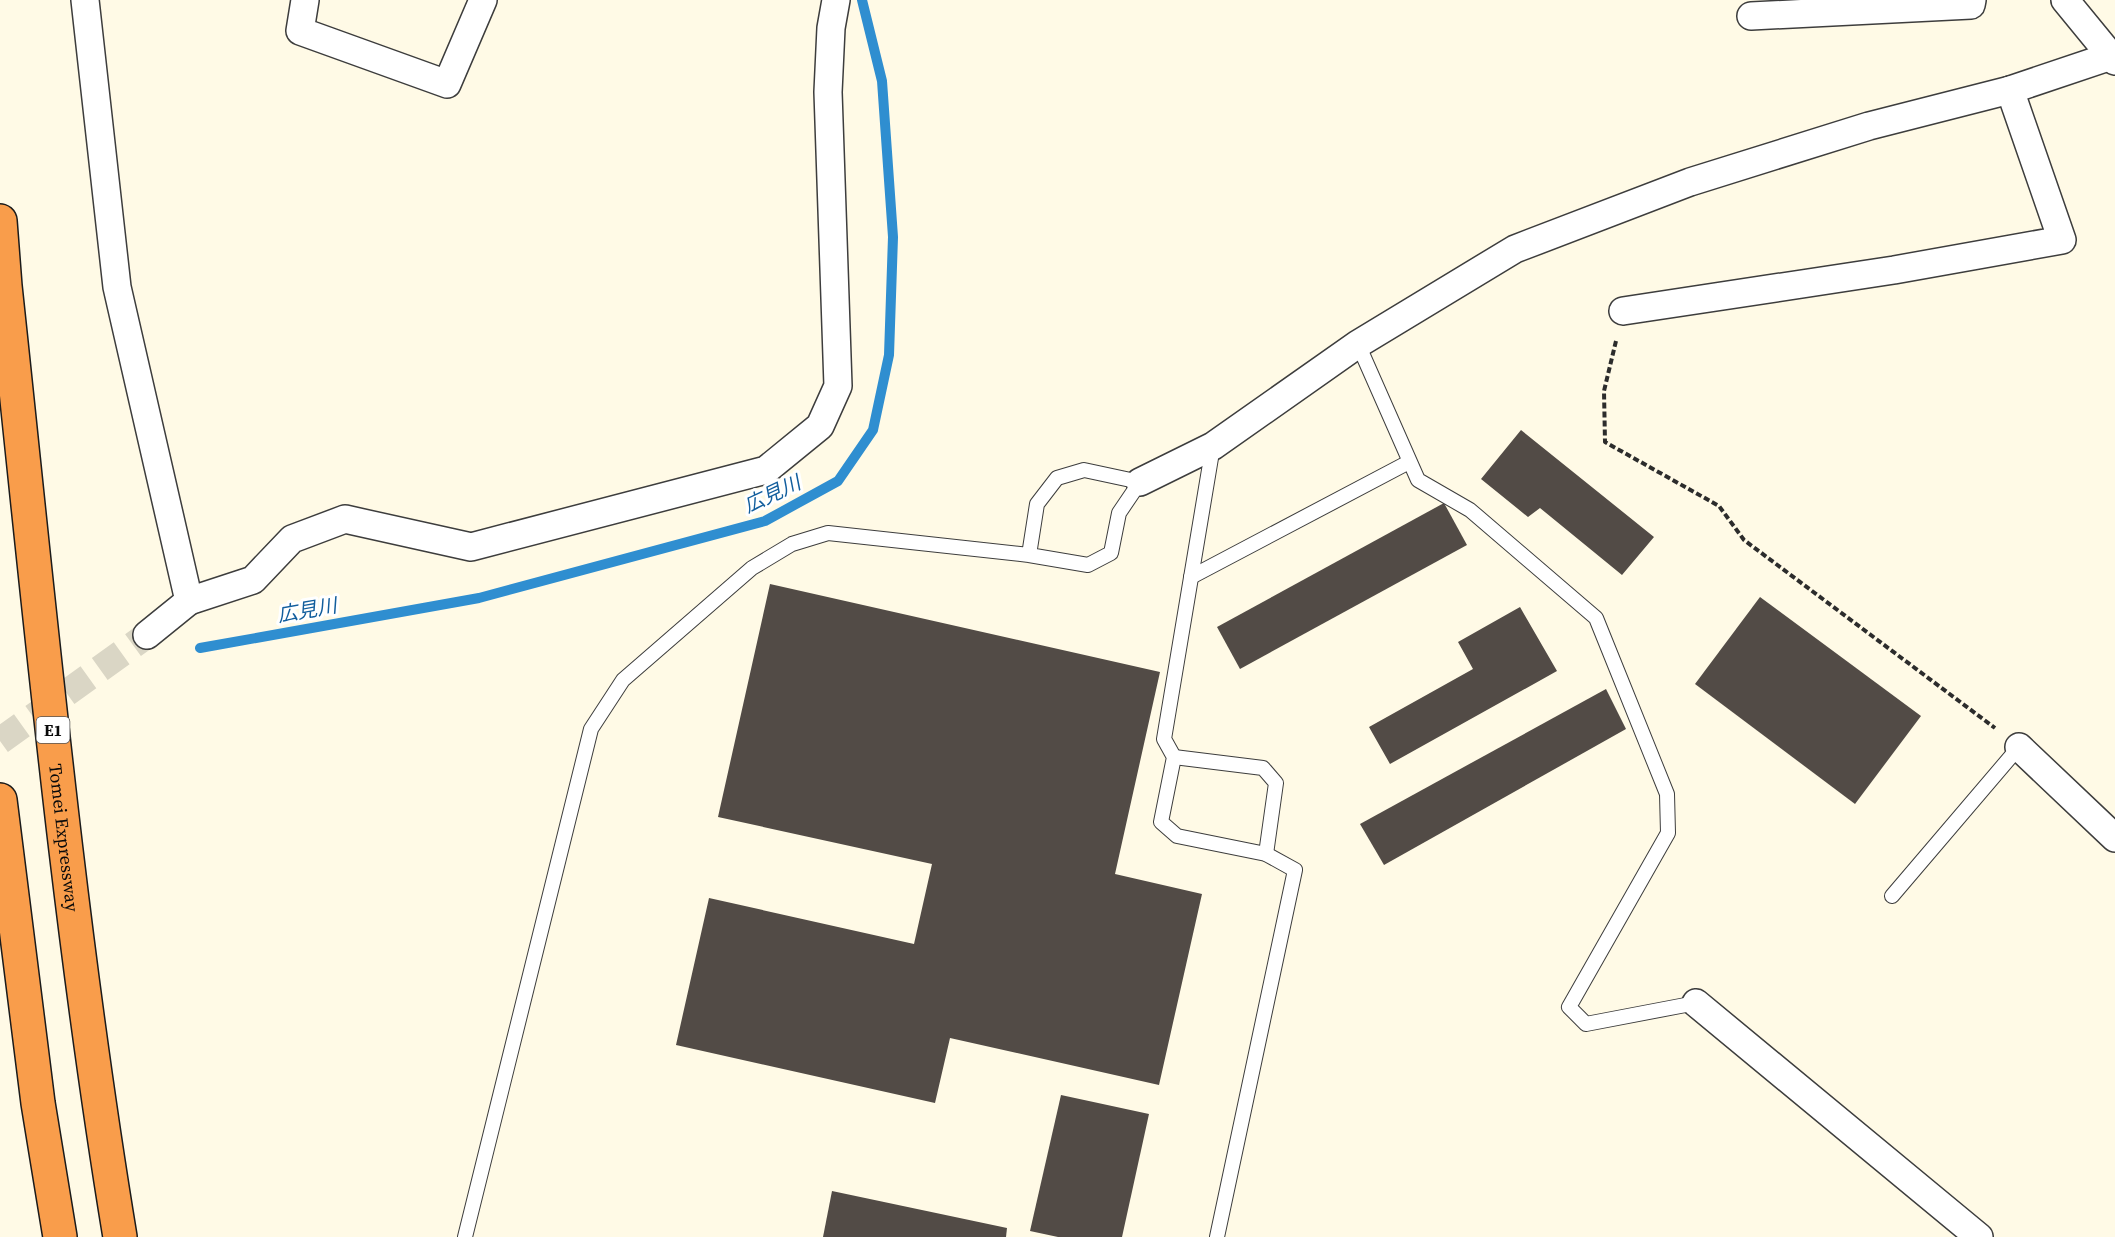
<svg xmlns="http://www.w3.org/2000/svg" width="2115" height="1237" viewBox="0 0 2115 1237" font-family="'Source Serif 4','Noto Sans JP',serif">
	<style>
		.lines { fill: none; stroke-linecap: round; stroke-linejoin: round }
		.stream { stroke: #2f8ed0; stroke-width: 10 }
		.building { fill: #524b46 }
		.street-tunnel { stroke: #dad6c5; stroke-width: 27; stroke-dasharray: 27 14; stroke-linecap: butt }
		.lane-casing { stroke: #3d3d3d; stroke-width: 16 }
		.street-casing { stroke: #3d3d3d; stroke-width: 30 }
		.highway-casing { stroke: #1b1b1b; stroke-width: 36 }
		.path { stroke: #2c2c2c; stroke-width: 4; stroke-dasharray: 6 3; stroke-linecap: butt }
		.lane { stroke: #fff; stroke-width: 14 }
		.street { stroke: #fff; stroke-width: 27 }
		.highway { stroke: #f99d4b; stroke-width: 33 }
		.labels { text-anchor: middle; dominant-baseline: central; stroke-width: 6; stroke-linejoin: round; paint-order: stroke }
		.shield { fill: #fff; stroke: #545454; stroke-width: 1.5 }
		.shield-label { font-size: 16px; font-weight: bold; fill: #0a0a0a }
		.street-label { font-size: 18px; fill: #0a0a0a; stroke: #fff }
		.water-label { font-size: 20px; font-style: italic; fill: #125e9d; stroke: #fff }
	</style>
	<rect width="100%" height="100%" fill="#fffae6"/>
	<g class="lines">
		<path class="stream" d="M200,648L479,598L765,521L838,481L873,430L889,355L893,237L882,81L862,0"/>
	</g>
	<g class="building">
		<path d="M1521,430L1654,537L1622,575L1540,508L1528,517L1481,479Z"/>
		<path d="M1444,503L1467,545L1240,669L1217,627Z"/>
		<path d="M770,584L1160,672L1115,874L1202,894L1159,1085L950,1038L935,1103L676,1045L709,898L914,944L932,864L718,817Z"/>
		<path d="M1760,597L1921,716L1855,804L1695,684Z"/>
		<path d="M1520,607L1557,671L1390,764L1369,727L1473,669L1458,642Z"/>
		<path d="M1606,689L1626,729L1384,865L1360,824Z"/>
		<path d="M1061,1095L1149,1114L1122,1237H1058L1030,1231Z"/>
		<path d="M832,1191L1007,1228L1006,1237H823Z"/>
	</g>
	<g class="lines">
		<path class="street-tunnel" d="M0,741L147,635"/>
		<g class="lane-casing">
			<g id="lane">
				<path d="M1358,344L1418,480L1470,510L1596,618L1667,794L1668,833L1569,1007L1586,1024L1696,1003"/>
				<path d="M1213,446L1164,739L1174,757L1161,822L1177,836L1266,854L1295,870L1217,1237"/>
				<path d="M1191,577L1409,462"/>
				<path d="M1174,757L1263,768L1276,783L1266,854"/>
				<path d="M1892,896L2019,747"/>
				<path d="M465,1237L591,729L623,680L752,568L792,544L828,533L1029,555L1088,565L1111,553L1119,513L1140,482L1084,470L1057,478L1037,504L1029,555"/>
			</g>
		</g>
		<g class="street-casing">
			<g id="street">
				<path d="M85,0L117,287L189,601L147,635"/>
				<path d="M305,0L300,31L447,84L483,0"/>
				<path d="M2065,0L2115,61"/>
				<path d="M1751,16L1971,5L1972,0"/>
				<path d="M1623,311L1894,270L2062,240L2010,90"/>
				<path d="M1140,482L1213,446L1358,344L1515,249L1690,182L1869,126L2010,90L2111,56"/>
				<path d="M189,601L253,580L292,539L345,519L471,547L766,470L820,426L838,386L828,92L831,28L836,0"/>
				<path d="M2019,747L2115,838"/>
				<path d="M1696,1003L1979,1237"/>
			</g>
		</g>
		<g class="highway-casing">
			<g id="highway">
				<path id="s1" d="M0,221L5,286C39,603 68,922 120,1237"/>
				<path d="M0,800L38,1103L60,1237"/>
			</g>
		</g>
		<path class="path" d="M1616,341L1604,391L1605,442L1719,506L1744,540L1995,728"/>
		<use href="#lane" class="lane"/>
		<use href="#street" class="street"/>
		<use href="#highway" class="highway"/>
	</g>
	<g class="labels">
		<rect class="shield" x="36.5" y="717" width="33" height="26" rx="4.5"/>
		<g class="shield-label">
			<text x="53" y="730">E1</text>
		</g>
		<g class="street-label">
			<text stroke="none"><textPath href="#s1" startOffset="620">Tomei Expressway</textPath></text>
		</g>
		<g class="water-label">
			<text transform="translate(772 494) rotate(-25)">広見川</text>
			<text transform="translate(307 610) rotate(-10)">広見川</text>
		</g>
	</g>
</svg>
